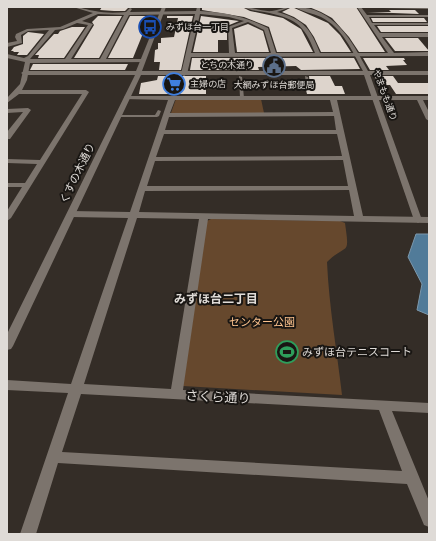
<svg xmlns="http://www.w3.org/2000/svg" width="436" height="541" viewBox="0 0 436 541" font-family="Arial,'Noto Sans JP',sans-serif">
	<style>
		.green { fill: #66482d }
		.water { fill: #517b99; stroke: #7c98ac }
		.building { fill: #ddd4cc }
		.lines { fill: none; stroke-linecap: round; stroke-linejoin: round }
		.lane { fill: #7c746d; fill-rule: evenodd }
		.street { fill: #7c746d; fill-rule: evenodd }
		.secondary { fill: #7c746d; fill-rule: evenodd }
		.labels { text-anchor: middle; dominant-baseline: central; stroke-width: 4; stroke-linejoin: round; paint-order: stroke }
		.far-poi-label { font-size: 9px; fill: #dfdbd7; stroke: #191613; text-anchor: start }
		.far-street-label { font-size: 9px; fill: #dfdbd7; stroke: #191613 }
		.street-label { font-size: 11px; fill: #dfdbd7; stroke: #191613 }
		.park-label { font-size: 11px; fill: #fdc38e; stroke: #191613 }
		.poi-label { font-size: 11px; fill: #dfdbd7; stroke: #191613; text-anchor: start }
		.neighbourhood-label { font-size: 12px; font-weight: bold; fill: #dfdbd7; stroke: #191613 }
		.near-street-label { font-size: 13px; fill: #dfdbd7; stroke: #191613 }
	</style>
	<rect width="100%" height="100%" fill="#342d27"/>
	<g class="green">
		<path d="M176,99H261L264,113H171Z"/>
		<path d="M211,219L340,221L345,223C350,258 347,242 327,262C329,307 337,351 342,395L183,386L207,221Z"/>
	</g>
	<path class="water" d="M416,234H429V315L417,310L422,284L408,257Z"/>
	<g class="building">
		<path d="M102,7H129L125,11H114L100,10Z"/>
		<path d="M202,7H242L250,11L283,18L301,29L313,52H277L269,27L244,17L202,10Z"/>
		<path d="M292,7L328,23L340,35L351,52H321L314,37L306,25L294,17L282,12Z"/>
		<path d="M309,7H356L385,52H359L349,37L332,18L321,12Z"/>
		<path d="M389,10H415L419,14L367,12H391Z"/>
		<path d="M98,16H122L99,58H74L94,25L92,22Z"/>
		<path d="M130,16H150L133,58H108Z"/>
		<path d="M167,16H193L181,70H159L160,62H154L155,50L158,49V43H161V38L174,37L178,18H167Z"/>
		<path d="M201,16L239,21L227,26V40H218V52H193Z"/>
		<path d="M371,18H424L427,22H373Z"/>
		<path d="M248,24L263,31L269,52H237L234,29Z"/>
		<path d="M377,26H429V32H381Z"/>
		<path d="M72,27H85L64,58H38L39,55H35L54,34H58L60,31Z"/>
		<path d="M28,32L44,34L27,55H17L19,52H13L14,51H11L14,47L23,44V36Z"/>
		<path d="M385,38H418L429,51H395Z"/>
		<path d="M192,58H354L360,69L301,70L296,66L258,67L259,70H190Z"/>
		<path d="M363,58H404L405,60H403L407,65L386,66L389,70H370Z"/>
		<path d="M33,64H128L125,70H30Z"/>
		<path d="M158,76H206V94H139L141,83L157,80Z"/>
		<path d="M309,76H330L335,86H342L345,94H307L305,86H310Z"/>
		<path d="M374,76H393L398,83H429V94H396L390,85H380Z"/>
	</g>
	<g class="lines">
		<g class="lane">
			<path d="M239,76L242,77L244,98L242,99L240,98Z"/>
			<path d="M305,76L308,77L309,85L306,84Z"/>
			<path d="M158,110L161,111L159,116L157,117H118L116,116L118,115H155Z"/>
		</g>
		<g class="street">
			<path d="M73,7C81,7 87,10 95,11C104,13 115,13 126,12L130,8L132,9L130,12L196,11L197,7H200V11C225,12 246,17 268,28L276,53H315C304,23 294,18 264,12C257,11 249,10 243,7C252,7 263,12 272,11C279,10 284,7 291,7L277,12C303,19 311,29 320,53H388L357,7H361L367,15H429V17H369L372,23H429V25H374L380,33H429V37H382L394,53L429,52V56L191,57L187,74L184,76L181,74L195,14L129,15L106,59H143L145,60V62L30,63L27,80L22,90H86L89,92L11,218L7,221V211L22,187H7V183H25L37,164L7,163V159L40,160L82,94H19L7,103V98L20,84L25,62L7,58V54L24,58L28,56L49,30L28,31L21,35L22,43L7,47V43L17,41L15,37L16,34L27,29L60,27L93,13ZM98,14L124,15L100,59H71L93,24L82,21ZM200,14L229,17L244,21L228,27L229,53H191ZM248,22L264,30L271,53H235L232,28ZM77,23L88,25L65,59H30L55,30L63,29Z"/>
			<path d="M381,7H429V9L383,8Z"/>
			<path d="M126,96H429V100H423L429,112V121L426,119L417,100H337L363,216L429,217V223L208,219L183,390L429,403V413L392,411L429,501V527L424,525L407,484L58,463L36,534H20L68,393L7,390V380L71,384L128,218L71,217L67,214L71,211L130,212L168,100L124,99V97ZM175,100H330L333,112L170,113ZM334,116L336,130H165L169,117ZM164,134H337L342,156L156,157ZM343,160L348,186H147L155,161ZM349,190L354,216L139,212L145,191ZM137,218L199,219L171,389L84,384ZM81,394L379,410L402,471L62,452Z"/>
			<path d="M7,109L28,108L31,110L10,139H7V132L23,112L7,113Z"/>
		</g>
		<path class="secondary" d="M162,7H166L142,71H363C352,51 343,28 321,17C313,13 302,12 295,7C334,7 352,41 368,71H429V75H370L422,220L418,223L414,220L364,75H141L13,346L11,349L7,350V334L135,75H24L21,73L24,71H136Z"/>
	</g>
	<defs>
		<g id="bus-ring" transform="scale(1.15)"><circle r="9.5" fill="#191613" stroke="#1a4fb4" stroke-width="1.5"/><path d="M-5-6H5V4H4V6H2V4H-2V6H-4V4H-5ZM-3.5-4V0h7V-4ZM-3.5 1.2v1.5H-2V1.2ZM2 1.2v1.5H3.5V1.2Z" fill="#1a4fb4"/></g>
		<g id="civic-ring" transform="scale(1.15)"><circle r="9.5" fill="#191613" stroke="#5c6f8a" stroke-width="1.5"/><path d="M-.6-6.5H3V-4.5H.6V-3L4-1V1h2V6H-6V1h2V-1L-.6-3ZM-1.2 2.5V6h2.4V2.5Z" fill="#5c6f8a"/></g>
		<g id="supermarket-ring" transform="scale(1.15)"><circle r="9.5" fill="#191613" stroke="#3f7fe0" stroke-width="1.5"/><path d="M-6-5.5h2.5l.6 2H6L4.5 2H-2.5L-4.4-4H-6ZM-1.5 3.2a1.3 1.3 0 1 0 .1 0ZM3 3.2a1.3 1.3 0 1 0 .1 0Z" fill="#3f7fe0"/></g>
		<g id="stadium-ring" transform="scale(1.15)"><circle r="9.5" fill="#191613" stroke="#2e9e5b" stroke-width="1.5"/><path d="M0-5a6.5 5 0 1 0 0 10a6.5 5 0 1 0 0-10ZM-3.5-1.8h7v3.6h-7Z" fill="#2e9e5b"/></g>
	</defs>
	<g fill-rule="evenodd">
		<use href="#bus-ring" x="150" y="27"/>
		<use href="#civic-ring" x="274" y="66"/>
		<use href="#supermarket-ring" x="174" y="84"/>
		<use href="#stadium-ring" x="287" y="352"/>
	</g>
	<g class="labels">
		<g class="far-poi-label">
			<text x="166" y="27">みずほ台一丁目</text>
			<text x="190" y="84">主婦の店</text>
			<text x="274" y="85" text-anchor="middle">大網みずほ台郵便局</text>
		</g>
		<g class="far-street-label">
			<text x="227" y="65">とちの木通り</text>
			<text transform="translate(385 95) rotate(70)">やまもも通り</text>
		</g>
		<g class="street-label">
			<text transform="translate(77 173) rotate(-64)">くすの木通り</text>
		</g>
		<g class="park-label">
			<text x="262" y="322">センター公園</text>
		</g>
		<g class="poi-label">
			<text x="302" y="352">みずほ台テニスコート</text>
		</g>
		<g class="neighbourhood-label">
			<text x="216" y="299">みずほ台二丁目</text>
		</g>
		<g class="near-street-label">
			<text transform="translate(218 397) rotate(3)">さくら通り</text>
		</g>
	</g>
	<rect width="436" height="541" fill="none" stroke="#dfdbd7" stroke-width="16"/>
</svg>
